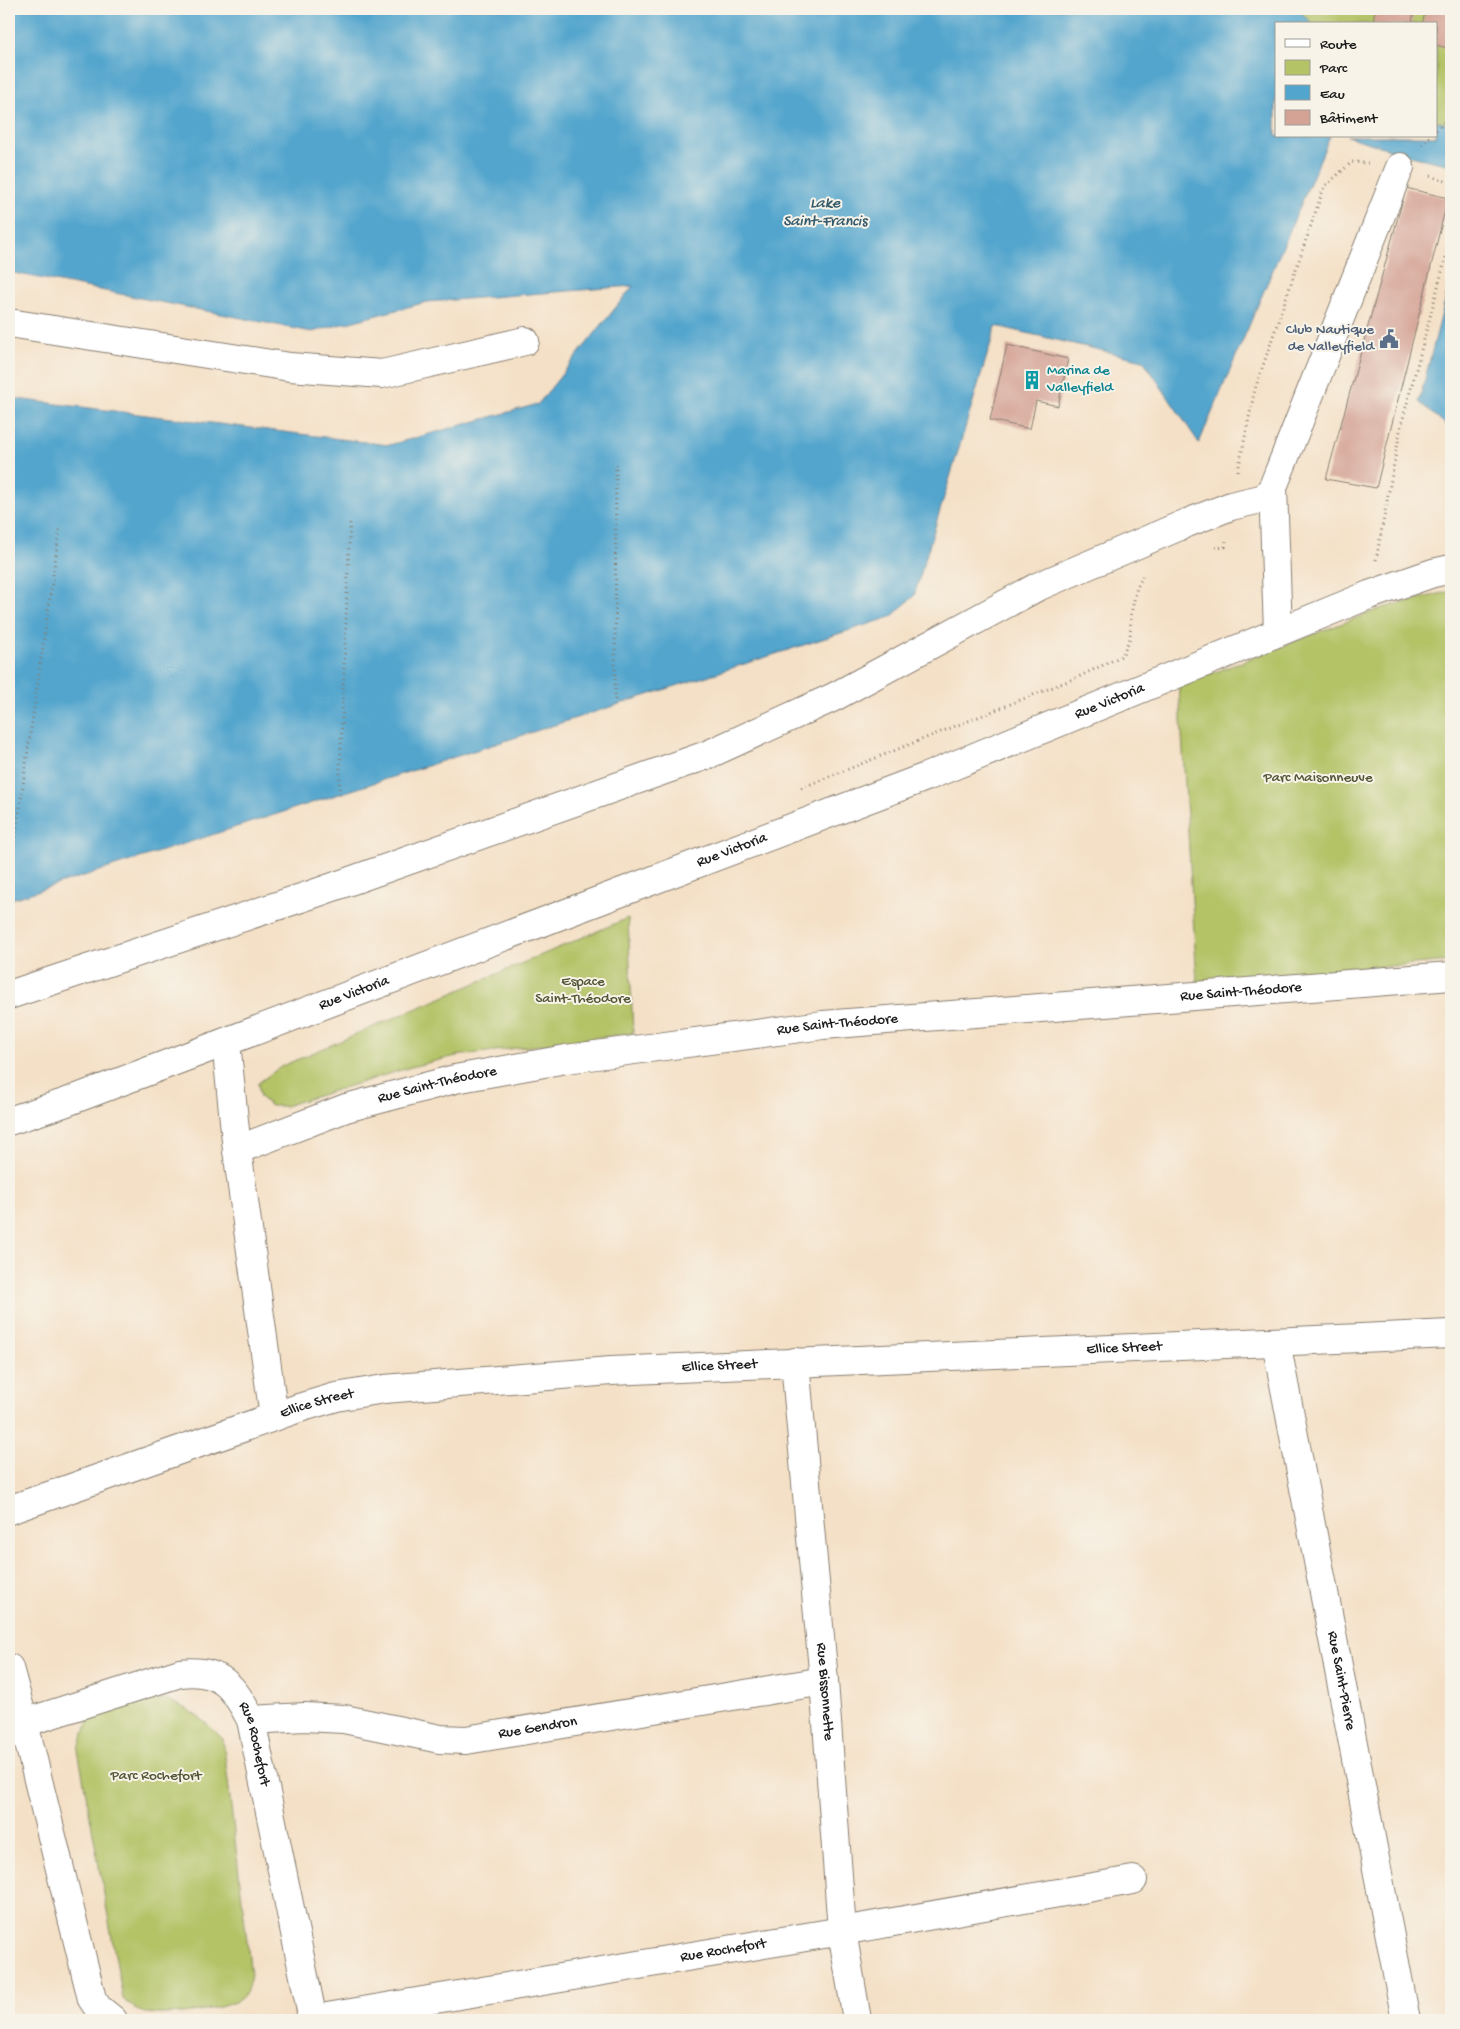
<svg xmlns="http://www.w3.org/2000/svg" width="1460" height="2029" viewBox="0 0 1460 2029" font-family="'Gochi Hand',sans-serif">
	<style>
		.green { fill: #b3c366; stroke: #687041 }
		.water { fill: #52a5cd; stroke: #376074 }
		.building { fill: #d4a395 }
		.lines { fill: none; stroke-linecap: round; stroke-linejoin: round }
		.minor-casing { stroke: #887e71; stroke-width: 30 }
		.path { stroke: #887e71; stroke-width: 3; stroke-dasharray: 1 4; stroke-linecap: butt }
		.minor { stroke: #fff; stroke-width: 28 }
		.labels { text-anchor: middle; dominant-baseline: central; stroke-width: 4; stroke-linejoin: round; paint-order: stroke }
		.service-label { font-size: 15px; fill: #4e5e75; stroke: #f7f3e8; text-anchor: end }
		.culture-label { font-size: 15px; fill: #0d838f; stroke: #f7f3e8; text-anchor: start }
		.street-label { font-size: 15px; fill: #1c1c1c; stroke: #f7f3e8 }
		.park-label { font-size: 15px; fill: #515636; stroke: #f7f3e8 }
		.water-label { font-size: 16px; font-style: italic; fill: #345a6c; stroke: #f7f3e8 }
	</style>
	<rect width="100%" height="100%" fill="#f7f3e8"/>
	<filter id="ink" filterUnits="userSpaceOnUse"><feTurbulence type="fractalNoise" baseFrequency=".02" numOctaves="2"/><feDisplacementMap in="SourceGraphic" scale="10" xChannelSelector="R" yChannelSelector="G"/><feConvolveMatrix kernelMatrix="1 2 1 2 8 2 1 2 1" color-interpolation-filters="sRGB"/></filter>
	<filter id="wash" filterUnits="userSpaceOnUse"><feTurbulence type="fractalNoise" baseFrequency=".0096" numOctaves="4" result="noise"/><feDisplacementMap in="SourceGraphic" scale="20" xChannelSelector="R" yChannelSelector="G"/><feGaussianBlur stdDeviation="1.12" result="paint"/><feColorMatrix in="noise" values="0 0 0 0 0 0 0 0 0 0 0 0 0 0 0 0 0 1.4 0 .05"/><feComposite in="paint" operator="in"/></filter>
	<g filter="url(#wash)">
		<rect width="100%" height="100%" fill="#f4e0c6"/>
		<g class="green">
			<path d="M1297,9H1451V125L1436,121V24H1313Z"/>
			<path d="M1451,591V961L1197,982L1179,686L1382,608Z"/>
			<path d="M628,918L633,1033L456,1056L411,1067L285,1106H271L260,1097L258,1083L282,1066Z"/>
			<path d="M165,1699C191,1709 203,1720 223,1739L251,1975C249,1983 248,1993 240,1999C226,2010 159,2018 142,2012C135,2010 129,2003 123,1999L78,1750L88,1721L113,1707Z"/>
		</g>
		<g class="water">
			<path d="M9,9H1297L1313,24H1276V136H1330L1199,443L1143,360L996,326L914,596L891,617L9,900V398L389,445L538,404L633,286L427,302L312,332L9,272Z"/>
			<path d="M1436,121L1451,125V165L1415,157L1347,136H1436Z"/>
			<path d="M1451,278V429L1419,402Z"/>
		</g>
		<g id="blocks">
			<g class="building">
				<path d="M1375,9H1414L1412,24H1375L1373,22Z"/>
				<path d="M1426,9H1451V49L1436,45V24H1422Z"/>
				<path d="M1406,188L1448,198L1376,488L1326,479Z"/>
				<path d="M1007,345L1068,359L1058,406L1036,401L1030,429L990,420Z"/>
			</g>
		</g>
	</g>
	<g filter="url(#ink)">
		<use href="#blocks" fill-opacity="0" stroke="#887e71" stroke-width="1"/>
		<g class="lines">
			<g class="minor-casing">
				<g id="minor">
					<path d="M9,323L290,367L382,374L525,341"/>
					<path d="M1273,487L1278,632"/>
					<path d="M9,995L316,893L707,755L834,697L1037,587L1187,523L1231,506L1265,498L1273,487L1400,167"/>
					<path d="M226,1042L237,1150L274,1417"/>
					<path id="s1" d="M9,1121L64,1103L926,777L1369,595L1433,573L1451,569"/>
					<path id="s2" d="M237,1150L346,1108L455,1079L566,1059L823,1025L1451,976"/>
					<path id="s3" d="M1276,1342L1406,2020"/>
					<path id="s4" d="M795,1362L824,1681L842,1931L857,2020"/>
					<path id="s5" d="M9,1510L299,1408L336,1397L384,1389L611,1371L1451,1334"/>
					<path d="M9,1668L24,1723L92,1999L98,2008L113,2020"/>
					<path id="s6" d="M251,1720L304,1717L344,1719L440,1739L466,1740L824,1681"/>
					<path id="s7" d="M24,1723L180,1673C221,1668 234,1687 251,1720L313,2020"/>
					<path id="s8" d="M309,2020L842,1931L1133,1880"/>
				</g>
			</g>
			<g class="path">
				<path d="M1436,130L1451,115"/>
				<path d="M1422,145L1430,136"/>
				<path d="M1430,176L1451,183"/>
				<path d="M1238,471L1255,389L1324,187L1352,162L1368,163"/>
				<path d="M1215,548L1225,547L1226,541"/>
				<path d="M1376,560L1401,426L1451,238"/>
				<path d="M615,705L616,462"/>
				<path d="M801,788L1078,677L1122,656L1130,638L1131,614L1137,587L1143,576"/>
				<path d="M339,794L350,521"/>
				<path d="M9,882L60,527"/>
			</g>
			<use href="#minor" class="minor"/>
		</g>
	</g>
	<defs>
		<g id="civic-bare" transform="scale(1.5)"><path d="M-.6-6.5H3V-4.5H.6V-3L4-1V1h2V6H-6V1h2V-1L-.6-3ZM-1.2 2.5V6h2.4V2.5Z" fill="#5c6f8a" stroke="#f7f3e8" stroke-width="2.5" paint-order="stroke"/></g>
		<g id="building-bare" transform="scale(1.5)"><path d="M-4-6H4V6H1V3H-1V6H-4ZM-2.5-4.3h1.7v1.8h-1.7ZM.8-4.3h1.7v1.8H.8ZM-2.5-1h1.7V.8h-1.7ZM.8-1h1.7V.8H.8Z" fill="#0f9aa8" stroke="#f7f3e8" stroke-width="2.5" paint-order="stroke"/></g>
	</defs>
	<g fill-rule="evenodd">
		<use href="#civic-bare" x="1389" y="339"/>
		<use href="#building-bare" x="1032" y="380"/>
	</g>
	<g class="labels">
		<g class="service-label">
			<text x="1374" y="330">Club Nautique<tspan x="1374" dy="17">de Valleyfield</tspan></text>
		</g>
		<g class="culture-label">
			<text x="1047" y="371">Marina de<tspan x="1047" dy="17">Valleyfield</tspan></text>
		</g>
		<g class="street-label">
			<text stroke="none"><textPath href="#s1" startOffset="1178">Rue Victoria</textPath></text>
			<text stroke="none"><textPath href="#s1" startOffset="772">Rue Victoria</textPath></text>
			<text stroke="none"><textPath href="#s2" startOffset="1021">Rue Saint-Théodore</textPath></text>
			<text stroke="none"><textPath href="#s1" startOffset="368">Rue Victoria</textPath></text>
			<text stroke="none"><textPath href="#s2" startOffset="616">Rue Saint-Théodore</textPath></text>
			<text stroke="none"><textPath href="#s2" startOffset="211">Rue Saint-Théodore</textPath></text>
			<text stroke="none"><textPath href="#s5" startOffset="1136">Ellice Street</textPath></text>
			<text stroke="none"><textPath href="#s5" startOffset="731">Ellice Street</textPath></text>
			<text stroke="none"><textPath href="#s5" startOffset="326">Ellice Street</textPath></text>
			<text stroke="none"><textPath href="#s3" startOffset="345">Rue Saint-Pierre</textPath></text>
			<text stroke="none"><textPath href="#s4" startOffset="331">Rue Bissonnette</textPath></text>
			<text stroke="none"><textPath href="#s6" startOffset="290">Rue Gendron</textPath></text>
			<text stroke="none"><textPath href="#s7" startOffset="281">Rue Rochefort</textPath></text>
			<text stroke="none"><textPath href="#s8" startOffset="420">Rue Rochefort</textPath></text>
		</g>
		<g class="park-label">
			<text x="1318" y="778">Parc Maisonneuve</text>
			<text x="583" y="982">Espace<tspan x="583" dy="17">Saint-Théodore</tspan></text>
			<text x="156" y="1776">Parc Rochefort</text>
		</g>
		<g class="water-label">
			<text x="825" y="204">Lake<tspan x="825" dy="18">Saint-Francis</tspan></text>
		</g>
	</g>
	<rect width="1460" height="2029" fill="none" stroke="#f7f3e8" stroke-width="30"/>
	<rect x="1275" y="22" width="162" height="115" fill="#f7f3e8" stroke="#9f9d96"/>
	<rect x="1285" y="39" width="25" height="8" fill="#ffffff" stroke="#9f9d96"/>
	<text x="1320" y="48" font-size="15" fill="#1c1c1c">Route</text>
	<rect x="1285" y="60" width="25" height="15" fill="#b3c366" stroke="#9f9d96"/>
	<text x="1320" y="72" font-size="15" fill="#1c1c1c">Parc</text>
	<rect x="1285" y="85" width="25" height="15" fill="#52a5cd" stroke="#9f9d96"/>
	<text x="1320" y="98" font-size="15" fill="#1c1c1c">Eau</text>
	<rect x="1285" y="110" width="25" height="15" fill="#d4a395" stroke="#9f9d96"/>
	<text x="1320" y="122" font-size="15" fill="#1c1c1c">Bâtiment</text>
</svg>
